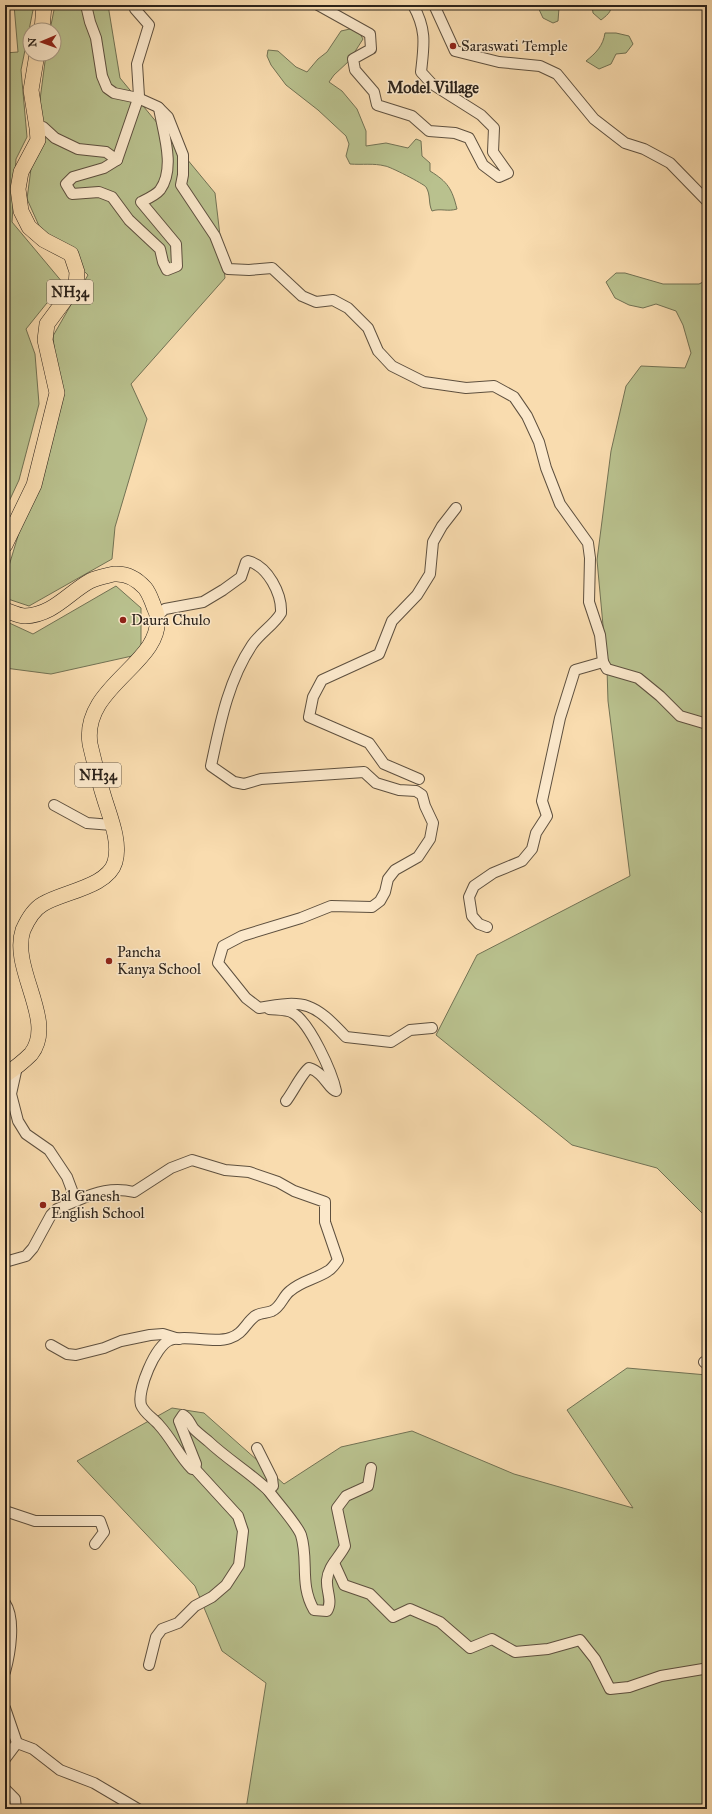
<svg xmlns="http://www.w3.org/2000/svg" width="712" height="1814" viewBox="0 0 712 1814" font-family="'IM FELL Great Primer',serif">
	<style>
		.green { fill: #b9c18e; stroke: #727254 }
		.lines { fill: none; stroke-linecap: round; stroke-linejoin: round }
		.minor-casing { stroke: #5e503f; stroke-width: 12 }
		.highway-casing { stroke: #2b221a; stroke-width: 16 }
		.minor { stroke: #fbe8cb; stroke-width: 10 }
		.highway { stroke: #f9dcaf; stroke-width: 15 }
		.poi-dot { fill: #8f2418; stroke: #fbe8cb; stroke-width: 1.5 }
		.labels { text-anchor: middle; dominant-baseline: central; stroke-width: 3; stroke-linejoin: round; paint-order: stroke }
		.shield { fill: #fbe8cb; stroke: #695d4f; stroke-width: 1 }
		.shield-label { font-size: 14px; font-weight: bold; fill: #2b221a }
		.poi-label { font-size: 15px; fill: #2b221a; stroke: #fbe8cb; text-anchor: start }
		.neighbourhood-label { font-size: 16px; font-weight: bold; fill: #2b221a; stroke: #fbe8cb }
	</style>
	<rect width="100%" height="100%" fill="#f9dcaf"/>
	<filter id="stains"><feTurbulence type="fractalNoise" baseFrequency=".005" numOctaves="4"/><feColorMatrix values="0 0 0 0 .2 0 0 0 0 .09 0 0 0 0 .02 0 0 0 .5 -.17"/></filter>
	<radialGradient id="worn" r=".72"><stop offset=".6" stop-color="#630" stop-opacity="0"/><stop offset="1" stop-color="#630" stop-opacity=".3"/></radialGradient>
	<g class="green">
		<path d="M14,5H34L21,70L27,137L16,159L12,222L63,283L26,329L35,354L39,404L19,480L5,510V53L18,52Z"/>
		<path d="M55,5H108L120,78L215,193L225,278L131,384L147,419L115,527L112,559L29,606L5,598V579L59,400L53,336L88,275L40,228L27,199L46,54H54V30H50Z"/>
		<path d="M537,5H558L559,8L558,21L553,23L543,18Z"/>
		<path d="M592,5H611C612,12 606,16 601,20L593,13Z"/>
		<path d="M350,29L359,32L363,39L349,61L334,75L329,82L342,91L357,109L366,131V146L386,143L408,148L416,139L421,141L422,156L430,163V171C448,182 452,189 457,209C448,212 440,208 432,211C428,203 431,195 426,187C424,184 389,166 385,166C374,163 362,165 350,164L346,156L349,144L346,136L318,110L286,85L271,65L267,56L268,50L278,51L296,67L307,72L318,59L327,52L341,31Z"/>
		<path d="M605,33H616L629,36L633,44L626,53L616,54L611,64L599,69L586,61C596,53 603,46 605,33Z"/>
		<path d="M616,273H625L663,284H699L707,280V1218L657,1168L572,1145L436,1035L477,955L630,876L608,701L607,669L597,560L611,451L626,386L641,366L685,368L691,353L683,325L676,311L656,304L643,308L629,305L615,298L606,282Z"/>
		<path d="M116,586L141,608V654L51,674L5,668V621L33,634Z"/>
		<path d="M627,1368L707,1375V1809H246L266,1683L222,1651L195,1586L77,1461L172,1408L204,1413L284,1484L341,1447L412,1431L514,1474L633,1508L567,1410Z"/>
	</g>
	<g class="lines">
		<g class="minor-casing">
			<g id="minor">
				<path d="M86,5L90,22L96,38L102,76L107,88L114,93L138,98L158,107L168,117L183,155V175L181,185L215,236L228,269L249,270L272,268L302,296L316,302L333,300L348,308L368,328L378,351L392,366L424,382L466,388L494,386L514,397L527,416L539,442L546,468L560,504L588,543L590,558L589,602L600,635L603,662L575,670L560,718L542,801L547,816L536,833L532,849L522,861L493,873L474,886L469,897L472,916L479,924L487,927"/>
				<path d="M134,5L135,9L149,25L137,64L139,96L117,160L104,168L73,177L66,184L72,194L99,192L112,197L129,220L160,249L163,262L167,270L177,266L176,244L141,202C147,199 156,195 160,190C176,168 163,132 159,108"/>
				<path d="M318,5L370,34L371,49L353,59L355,70L374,92L377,105L412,116L429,131L455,133L469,138L483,165L499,177L508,173L493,152L494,128L481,115L432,84L421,72C424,45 427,30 413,5"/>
				<path d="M434,5L455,51L499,62L540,66L557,74L594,119L625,143L644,149L670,163L707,201"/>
				<path d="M37,128L43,127L55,138L78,149L106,152L117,160"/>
				<path d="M157,616L165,609L203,602L223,590L241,577L246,562L248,561C268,566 282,594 281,613C274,625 260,633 252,645C228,681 220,724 211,766L234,782L244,784L261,779L364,772L376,783L399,790L416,791L422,795L425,806L433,823L430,839L418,857L395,870L388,879L385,892L380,901L372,907L331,906L301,918L242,936L223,946L218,963L246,998L259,1008C306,999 314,1003 346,1037L391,1042L410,1030L432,1028"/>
				<path d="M603,662L607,669L638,678L660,696L680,716L707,724"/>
				<path d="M419,779L384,764L369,743L309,717L313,697L322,680L379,654L392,621L417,595L430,574L433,542L442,526L456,508"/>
				<path d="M54,805L87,823L112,825"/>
				<path d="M269,1009C276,1010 287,1009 293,1013C310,1023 332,1072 336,1091C328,1089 325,1073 309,1068C302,1073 293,1092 286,1101"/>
				<path d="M76,1201C96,1192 113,1187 134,1192L171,1168L192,1160L225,1170L249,1172L278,1182L294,1191L325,1202V1222L338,1260C335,1264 332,1269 328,1271C316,1279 301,1281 290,1291C283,1296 281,1307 272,1311C267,1313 259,1313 255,1316C245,1324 243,1334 230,1338C213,1344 187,1334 170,1340C155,1346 137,1390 141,1405C144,1413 154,1419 159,1425C172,1439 179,1456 192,1469H195L196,1464L179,1421L183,1415C189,1418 190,1424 194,1429C198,1433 203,1437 208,1441C227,1459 249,1472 268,1490L273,1486L272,1478L257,1448"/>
				<path d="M5,1262L26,1256L33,1248L51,1215L57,1209L76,1201L67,1177L49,1150L26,1134L18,1121L11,1094L17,1067"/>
				<path d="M51,1345L67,1354L76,1355L104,1348L121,1341L150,1335L163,1334L179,1339"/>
				<path d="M704,1362L707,1364"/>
				<path d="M268,1490C275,1500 297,1524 301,1535C309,1561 299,1584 314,1610L327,1611C333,1601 326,1591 327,1580C328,1566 339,1558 345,1546L337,1508L346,1496L368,1486L371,1468"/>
				<path d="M5,1511L35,1521H100L104,1532L95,1544"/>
				<path d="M334,1563L344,1585L370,1594L393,1617L410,1609L440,1622L470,1648L492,1639L515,1652L548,1649L580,1640L595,1659L610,1689L629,1687L661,1676L703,1669"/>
				<path d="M5,1603C16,1619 10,1654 5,1672"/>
				<path d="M149,1665L156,1637L162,1629L178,1623L195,1606L212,1597L226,1585L239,1565L243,1531L238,1516L195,1469"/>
				<path d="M5,1708L17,1743L5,1759"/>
				<path d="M17,1743L33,1749L60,1770L94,1783L138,1809"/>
				<path d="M5,1789L15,1799L16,1809"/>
			</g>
		</g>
		<g class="highway-casing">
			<g id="highway">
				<path d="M42,30L44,5"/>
				<path d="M5,545L34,485L57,393L45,340L47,324L76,285L77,272L71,254L44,240L29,227L21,211L18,189L21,172L38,140L37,128L31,90L37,54"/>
				<path d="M5,610C11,612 19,616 25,616C53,615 68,593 90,581C98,577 106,576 114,574C127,573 137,579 145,588C149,593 151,599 153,604C154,608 157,612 157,616C164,663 81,686 90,744C94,761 98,778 103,794C109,815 121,841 115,862C108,887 62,892 43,904C34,909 27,921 23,930C10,969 57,1021 31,1054C23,1062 14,1069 5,1075"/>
			</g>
		</g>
		<use href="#minor" class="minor"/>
		<use href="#highway" class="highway"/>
	</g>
	<g class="poi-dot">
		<circle cx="453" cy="46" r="4"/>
		<circle cx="123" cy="620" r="4"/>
		<circle cx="109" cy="961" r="4"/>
		<circle cx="43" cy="1205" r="4"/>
	</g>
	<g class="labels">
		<g class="shield">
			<rect x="47" y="280" width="46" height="24" rx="3"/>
			<rect x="75" y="763" width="46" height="24" rx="3"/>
		</g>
		<g class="shield-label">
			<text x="70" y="292">NH34</text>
			<text x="98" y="775">NH34</text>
		</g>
		<g class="poi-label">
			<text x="461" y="46">Saraswati Temple</text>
			<text x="131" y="620">Daura Chulo</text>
			<text x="117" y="952">Pancha<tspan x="117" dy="17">Kanya School</tspan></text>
			<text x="51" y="1196">Bal Ganesh<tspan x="51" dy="17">English School</tspan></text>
		</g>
		<g class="neighbourhood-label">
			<text x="433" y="87">Model Village</text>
		</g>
	</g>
	<rect width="712" height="1814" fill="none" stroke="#f9dcaf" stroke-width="20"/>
	<rect x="6" y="6" width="700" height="1802" fill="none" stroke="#2b221a" stroke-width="2"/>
	<rect x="10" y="10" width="692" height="1794" fill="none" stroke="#2b221a"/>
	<g transform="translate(42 42) rotate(268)"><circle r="19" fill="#fbe8cb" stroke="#a89984"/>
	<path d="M0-3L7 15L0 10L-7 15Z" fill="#8f2418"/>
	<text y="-6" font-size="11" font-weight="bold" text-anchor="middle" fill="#2b221a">N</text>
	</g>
	<rect width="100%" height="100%" filter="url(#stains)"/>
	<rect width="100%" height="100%" fill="url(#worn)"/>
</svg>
